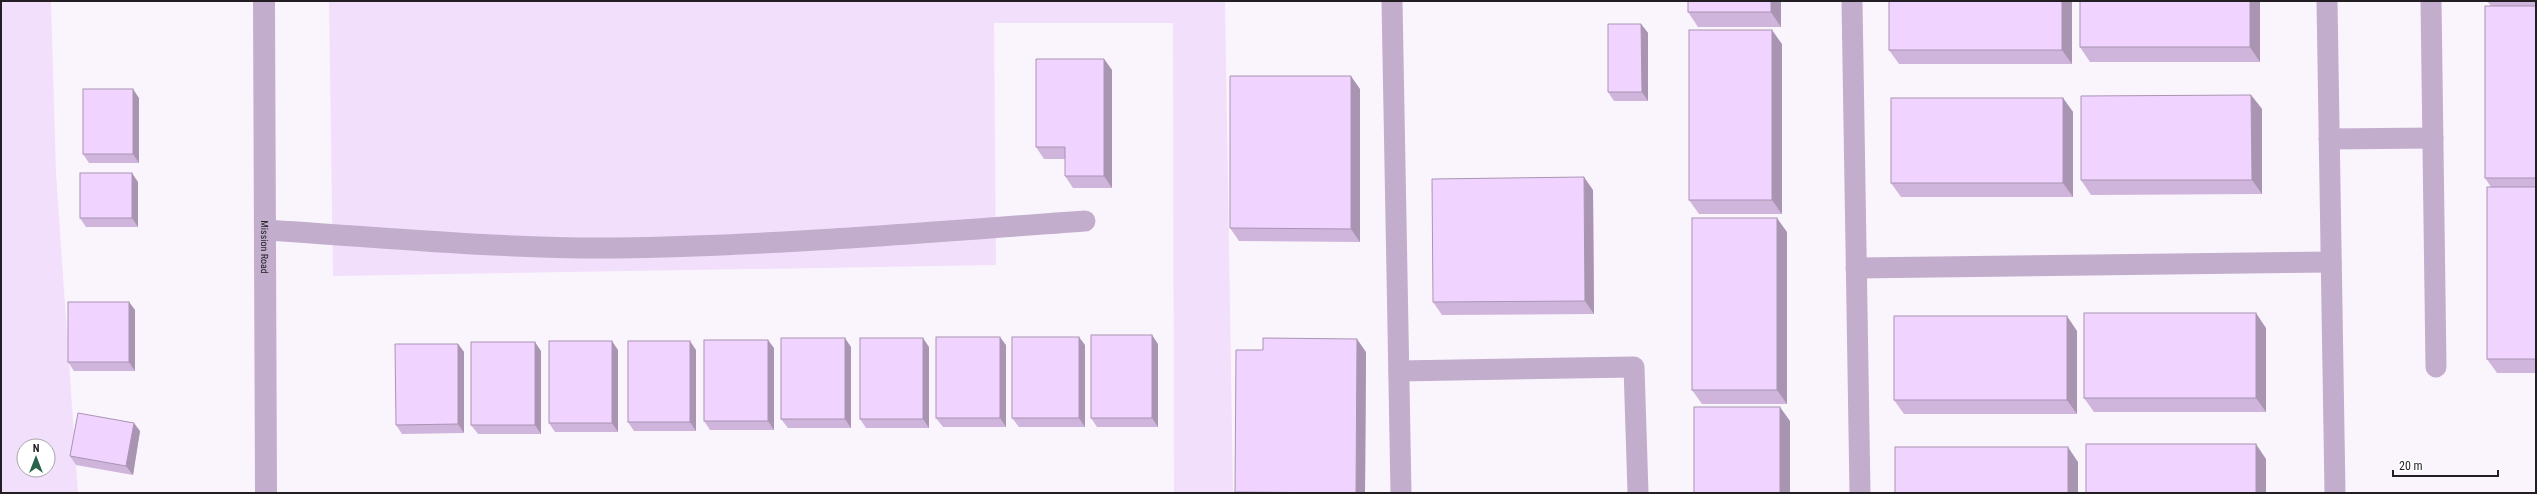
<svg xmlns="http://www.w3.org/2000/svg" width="2537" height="494" viewBox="0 0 2537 494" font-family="'Roboto Condensed',sans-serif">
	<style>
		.green { fill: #f2dffb; fill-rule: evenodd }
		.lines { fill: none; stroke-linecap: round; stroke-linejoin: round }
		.service { stroke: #c2adcd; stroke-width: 21 }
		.tertiary { stroke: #c2adcd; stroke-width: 22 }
		.wall { fill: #cfb5db }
		.shaded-wall { fill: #a994b2 }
		.building { fill: #f1d3ff; stroke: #a994b2 }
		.labels { text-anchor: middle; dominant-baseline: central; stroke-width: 4; stroke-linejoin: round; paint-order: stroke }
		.street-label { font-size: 10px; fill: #221e23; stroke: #fff }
	</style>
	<rect width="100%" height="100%" fill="#faf5fd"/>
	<g class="green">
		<path d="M1,1H51L56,174L78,493H1ZM24,446H48V470H24Z"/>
		<path d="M329,1H1225L1233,493H1174L1173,23H994L996,265L333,276Z"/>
	</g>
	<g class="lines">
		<g class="service">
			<path d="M1392,1L1401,493"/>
			<path d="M1852,1L1860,493"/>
			<path d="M2327,1L2335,493"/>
			<path d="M2431,1L2436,367"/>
			<path d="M2329,139L2433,138"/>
			<path d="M265,230C381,237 499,249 615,248C772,246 929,232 1085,221"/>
			<path d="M1856,268L2331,262"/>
			<path d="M1399,371L1634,367L1638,493"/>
		</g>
		<path class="tertiary" id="s1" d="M264,1L266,493"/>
	</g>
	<g class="wall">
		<path d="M1781,1V27H1698L1688,12Z"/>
		<path d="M2072,1V64H1899L1889,50Z"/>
		<path d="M2260,1V62H2090L2080,47Z"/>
		<path d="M2487,1H2536V373H2497L2487,359L2491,187L2485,178L2491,6Z"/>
		<path d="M1641,24L1648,33V101H1614L1608,92Z"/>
		<path d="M1782,44V214H1699L1689,200Z"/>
		<path d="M1104,59L1112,70V188H1073L1065,176V159H1044L1036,147Z"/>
		<path d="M1360,89V242L1239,241L1230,228Z"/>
		<path d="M2251,95L2262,109V194L2091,195L2081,180Z"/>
		<path d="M139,98V163H89L83,154Z"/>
		<path d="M2063,98L2073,112V197H1901L1891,183Z"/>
		<path d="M138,182V227H86L80,218Z"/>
		<path d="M1593,190L1594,314L1442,315L1433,302Z"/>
		<path d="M1787,232V404H1702L1692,390Z"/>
		<path d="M129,302L135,310V371H74L68,362Z"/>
		<path d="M2266,328V412H2094L2084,398Z"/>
		<path d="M2077,331V414H1904L1894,400Z"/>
		<path d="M458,344L464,352V433L402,434L396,425Z"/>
		<path d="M1158,344V427H1097L1091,418Z"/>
		<path d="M1006,345V427H943L936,418Z"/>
		<path d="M1085,345V427H1019L1012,418Z"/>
		<path d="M851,347V428H788L781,419Z"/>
		<path d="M929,347V428H866L860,419Z"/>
		<path d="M774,348V430H710L704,421Z"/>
		<path d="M618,350V432H555L549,423Z"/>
		<path d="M696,350V431H634L628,422Z"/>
		<path d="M1263,350L1366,352L1365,493H1235V492Z"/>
		<path d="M541,351V434H478L471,425Z"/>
		<path d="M140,431L133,475L76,465L70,456Z"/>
	</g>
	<g class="shaded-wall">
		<path d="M1771,1H1781V27L1771,12Z"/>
		<path d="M2062,1H2072V64L2062,50Z"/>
		<path d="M2250,1H2260V62L2250,47Z"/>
		<path d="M1641,24L1648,33V101L1642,92Z"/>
		<path d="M1772,30L1782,44V214L1772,200Z"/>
		<path d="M1104,59L1112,70V188L1104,176Z"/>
		<path d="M1351,76L1360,89V242L1351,229Z"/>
		<path d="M133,89L139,98V163L133,154Z"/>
		<path d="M2251,95L2262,109V194L2252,180Z"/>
		<path d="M2063,98L2073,112V197L2063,183Z"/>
		<path d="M132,173L138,182V227L132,218Z"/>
		<path d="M1584,177L1593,190L1594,314L1585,301Z"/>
		<path d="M1777,218L1787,232V404L1777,390Z"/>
		<path d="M129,302L135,310V371L129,362Z"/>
		<path d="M2256,313L2266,328V412L2256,398Z"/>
		<path d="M2067,316L2077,331V414L2067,400Z"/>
		<path d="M1152,335L1158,344V427L1152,418Z"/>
		<path d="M1000,337L1006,345V427L1000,418Z"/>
		<path d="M1079,337L1085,345V427L1079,418Z"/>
		<path d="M845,338L851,347V428L845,419Z"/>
		<path d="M923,338L929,347V428L923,419Z"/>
		<path d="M1357,339L1366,352L1365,493H1356Z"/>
		<path d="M768,340L774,348V430L768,421Z"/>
		<path d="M612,341L618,350V432L612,423Z"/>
		<path d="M690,341L696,350V431L690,422Z"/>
		<path d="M535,342L541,351V434L535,425Z"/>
		<path d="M458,344L464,352V433L458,424Z"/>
		<path d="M1780,407L1790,421V493H1780Z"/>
		<path d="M134,423L140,431L133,475L126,466Z"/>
		<path d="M2256,444L2266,459V493H2256Z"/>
		<path d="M2068,447L2078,462V493H2068Z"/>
	</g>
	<g class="building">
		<rect x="1688" y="1" width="83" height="11"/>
		<rect x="1889" y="1" width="173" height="49"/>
		<rect x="2080" y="1" width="170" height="46"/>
		<rect x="2485" y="6" width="51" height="172"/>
		<path d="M1608,24H1641L1642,92H1608Z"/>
		<rect x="1689" y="30" width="83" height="170"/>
		<path d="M1036,59H1104V176H1065V147H1036Z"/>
		<path d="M1230,76H1351V229L1230,228Z"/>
		<rect x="83" y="89" width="50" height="65"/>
		<path d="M2251,95L2252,180H2081V96Z"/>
		<rect x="1891" y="98" width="172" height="85"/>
		<rect x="80" y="173" width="52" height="45"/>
		<path d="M1584,177L1585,301L1433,302L1432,179Z"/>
		<rect x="2487" y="187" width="49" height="172"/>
		<rect x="1692" y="218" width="85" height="172"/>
		<rect x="68" y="302" width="61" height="60"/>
		<rect x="2084" y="313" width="172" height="85"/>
		<rect x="1894" y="316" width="173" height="84"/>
		<rect x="1091" y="335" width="61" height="83"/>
		<rect x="936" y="337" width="64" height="81"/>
		<rect x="1012" y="337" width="67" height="81"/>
		<rect x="781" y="338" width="64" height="81"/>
		<rect x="860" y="338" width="63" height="81"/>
		<path d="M1263,338L1357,339L1356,493L1235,492L1236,350H1263Z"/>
		<rect x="704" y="340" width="64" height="81"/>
		<rect x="549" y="341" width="63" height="82"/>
		<rect x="628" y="341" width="62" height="81"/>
		<rect x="471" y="342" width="64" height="83"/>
		<path d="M395,344H458V424L396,425Z"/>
		<rect x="1694" y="407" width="86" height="86"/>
		<path d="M78,413L134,423L126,466L70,456Z"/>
		<rect x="2086" y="444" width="170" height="49"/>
		<rect x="1895" y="447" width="173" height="46"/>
	</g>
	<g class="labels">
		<g class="street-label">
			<text stroke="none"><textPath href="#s1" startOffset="246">Mission Road</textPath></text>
		</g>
	</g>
	<rect width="2537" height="494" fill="none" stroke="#221e23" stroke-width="4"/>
	<g transform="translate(36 458)"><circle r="19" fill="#ffffff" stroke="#a7a5a7"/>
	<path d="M0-3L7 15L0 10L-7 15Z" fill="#29634c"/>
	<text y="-6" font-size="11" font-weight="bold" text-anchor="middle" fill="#221e23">N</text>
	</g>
	<path d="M2393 470v6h105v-6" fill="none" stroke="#221e23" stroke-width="2"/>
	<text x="2399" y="470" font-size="12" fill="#221e23" stroke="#ffffff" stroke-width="3" paint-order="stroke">20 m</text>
</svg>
